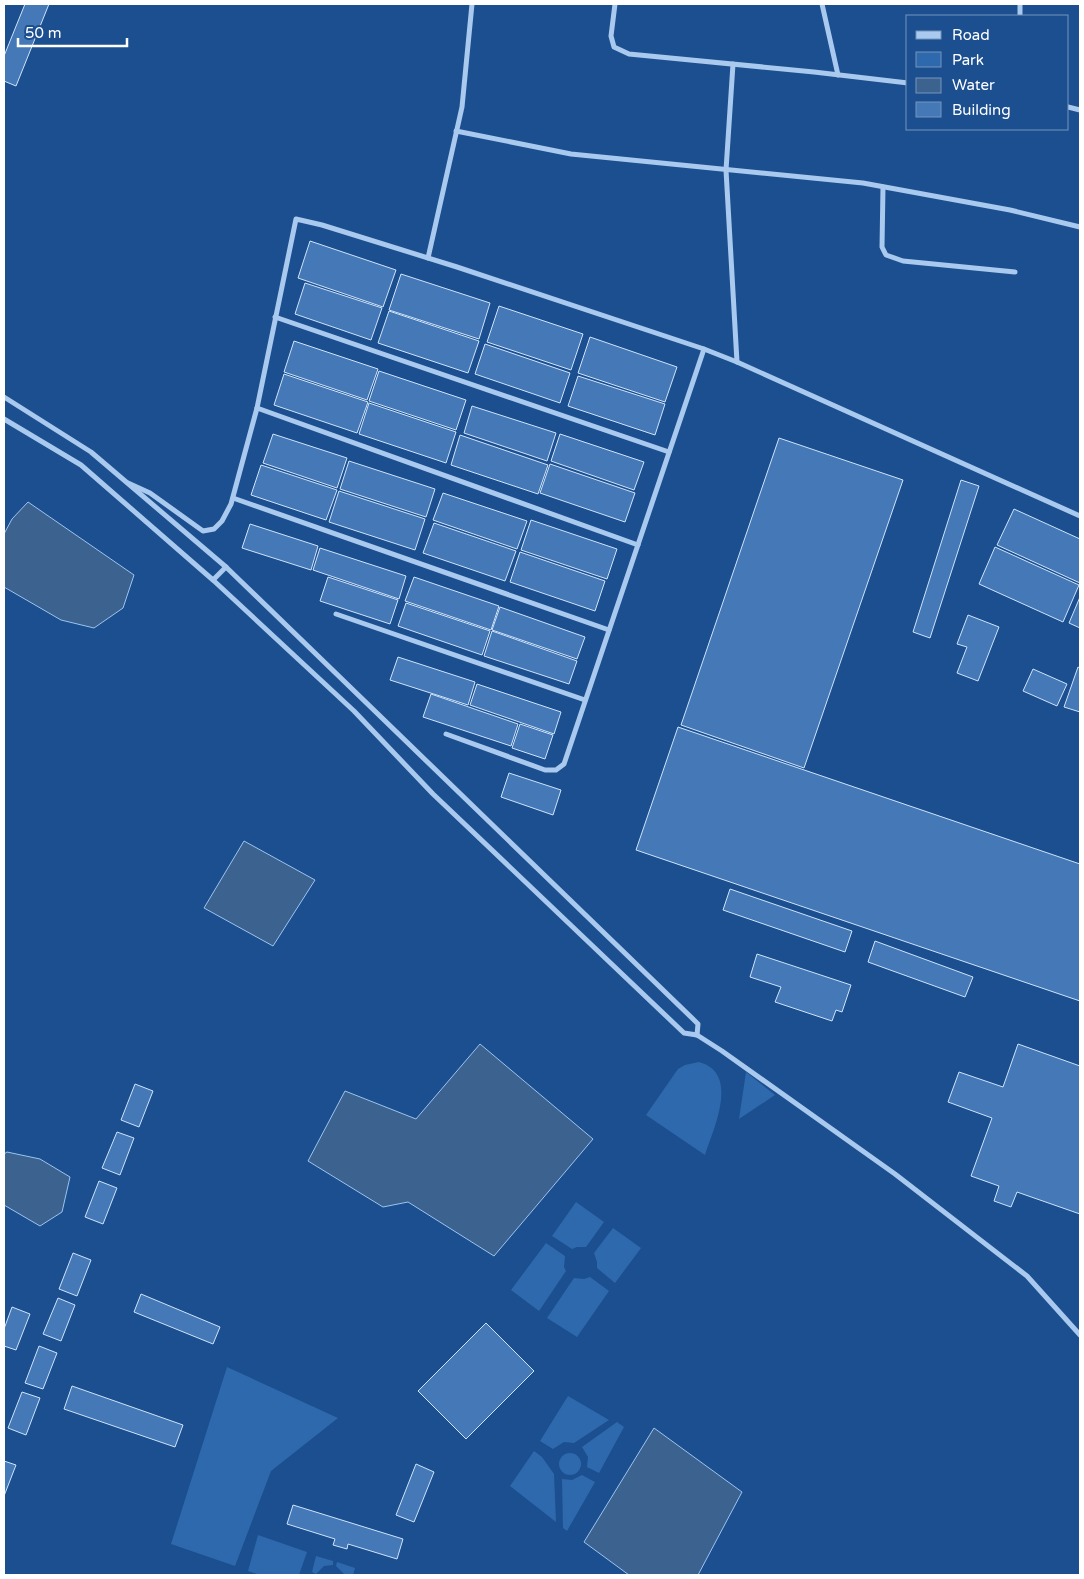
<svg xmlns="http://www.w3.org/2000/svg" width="1084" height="1579" viewBox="0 0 1084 1579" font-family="'Varela Round',sans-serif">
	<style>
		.green { fill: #2e69ad }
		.water { fill: #3c6290; stroke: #9cc4f0 }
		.building { fill: #4478b7; stroke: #cfe3fa }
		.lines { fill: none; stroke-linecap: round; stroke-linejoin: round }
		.street { stroke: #a9c9ee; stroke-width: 5 }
	</style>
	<rect width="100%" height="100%" fill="#1b4f8f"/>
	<g class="green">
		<path d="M699,1062C740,1073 714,1128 705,1155L646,1115L678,1069L685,1065Z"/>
		<path d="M746,1072L775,1095L739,1119Z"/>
		<path d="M576,1202L604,1222L586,1247H577L572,1249L552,1236Z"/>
		<path d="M613,1228L641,1248L615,1283L597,1268V1262L594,1253Z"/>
		<path d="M546,1243L565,1256L564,1267L566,1271L539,1311L511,1290Z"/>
		<path d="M590,1277L609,1291L577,1337L547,1318L574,1278L584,1279Z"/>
		<path d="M227,1367L338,1418L271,1471L235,1566L171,1544Z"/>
		<path d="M568,1396L609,1420L574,1443L564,1442L553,1449L540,1441Z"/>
		<path d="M617,1422L624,1427L599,1473L587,1467L588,1457L582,1447Z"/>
		<path d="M534,1451L542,1457L554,1474L556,1522L510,1486Z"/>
		<circle cx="570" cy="1464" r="11"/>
		<path d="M582,1475L595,1482L567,1531L563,1528L562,1479L572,1480Z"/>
		<path d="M258,1535L307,1552L299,1575H260L248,1571Z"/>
		<path d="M316,1556L333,1561V1565L324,1566L316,1574L312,1572Z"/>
		<path d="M337,1562L355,1568L353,1575H345L336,1566Z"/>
	</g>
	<g class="water">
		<path d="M28,502L134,575L123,608L94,628L61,620L4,587V534L12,519Z"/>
		<path d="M244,841L315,880L273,946L204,908Z"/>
		<path d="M480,1044L593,1139L494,1256L408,1202L383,1207L308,1161L345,1091L416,1119Z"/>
		<path d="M7,1152L40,1159L70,1177L62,1212L40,1226L4,1205V1154Z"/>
		<path d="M654,1428L742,1492L698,1575H629L584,1542Z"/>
	</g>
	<g class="building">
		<path d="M25,4H49L16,86L4,81V56Z"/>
		<path d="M310,241L396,270L383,307L298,278Z"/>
		<path d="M401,274L490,303L479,339L389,310Z"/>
		<path d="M305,283L382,308L371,340L295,314Z"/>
		<path d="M499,306L583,334L571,370L487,342Z"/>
		<path d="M389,311L479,341L468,373L378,343Z"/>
		<path d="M590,337L677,367L665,402L578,373Z"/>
		<path d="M294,341L378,369L367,400L284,372Z"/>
		<path d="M485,344L570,373L560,403L475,374Z"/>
		<path d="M379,371L466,400L456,430L369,401Z"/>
		<path d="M284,374L368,402L357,433L274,405Z"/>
		<path d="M578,376L665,404L655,435L568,406Z"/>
		<path d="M369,403L456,432L446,463L359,434Z"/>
		<path d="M472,406L556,433L547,461L464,433Z"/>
		<path d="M273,434L347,458L337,488L263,463Z"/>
		<path d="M560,434L644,462L634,490L551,461Z"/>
		<path d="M460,435L548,465L538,494L451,465Z"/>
		<path d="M779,438L903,480L804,768L681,725Z"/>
		<path d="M349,461L435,489L426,517L340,489Z"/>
		<path d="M550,464L635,493L625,522L540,493Z"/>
		<path d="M261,465L337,490L326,520L251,495Z"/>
		<path d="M961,480L979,486L930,638L913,632Z"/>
		<path d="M339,491L425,519L415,550L329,522Z"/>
		<path d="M443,493L527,521L517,549L433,520Z"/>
		<path d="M1014,509L1080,539V583L997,545Z"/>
		<path d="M531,520L617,549L607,579L521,550Z"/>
		<path d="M434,523L516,551L505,581L423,553Z"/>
		<path d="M250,524L318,546L311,570L242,548Z"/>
		<path d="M995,547L1079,585L1063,622L979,584Z"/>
		<path d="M320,548L406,576L399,599L313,570Z"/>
		<path d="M520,552L605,581L595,611L510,582Z"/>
		<path d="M328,577L398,600L390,624L320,601Z"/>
		<path d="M414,577L499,606L491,630L405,601Z"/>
		<path d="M1080,597V628L1069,623Z"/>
		<path d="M406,603L490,631L482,655L398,626Z"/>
		<path d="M500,607L585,637L577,659L492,630Z"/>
		<path d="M968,615L999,627L978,681L957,673L967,647L957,644Z"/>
		<path d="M492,631L577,661L569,684L484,656Z"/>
		<path d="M398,657L475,682L468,705L390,680Z"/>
		<path d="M1078,667L1080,668V712L1064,707Z"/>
		<path d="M1033,669L1067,684L1057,706L1023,691Z"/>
		<path d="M477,684L561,712L554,734L470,705Z"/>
		<path d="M431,694L518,724L511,746L423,717Z"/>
		<path d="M520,724L553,735L545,759L512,748Z"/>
		<path d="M678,727L1080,864V1001L636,850Z"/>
		<path d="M509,773L561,790L553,815L501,797Z"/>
		<path d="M730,889L852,931L845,952L723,910Z"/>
		<path d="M875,941L973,977L965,997L868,962Z"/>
		<path d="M757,954L851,985L842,1012L836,1010L832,1021L775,1002L781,987L750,977Z"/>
		<path d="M1018,1044L1080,1066V1214L1017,1192L1011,1207L994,1201L999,1186L971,1176L992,1118L948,1102L959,1072L1003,1087Z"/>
		<path d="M135,1084L153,1091L139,1127L121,1120Z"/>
		<path d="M117,1132L134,1138L120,1175L102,1168Z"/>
		<path d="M99,1181L117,1188L103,1224L85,1217Z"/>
		<path d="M73,1253L91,1260L77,1296L59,1289Z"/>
		<path d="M141,1294L220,1327L213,1344L134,1312Z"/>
		<path d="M58,1298L75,1305L61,1341L43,1334Z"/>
		<path d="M12,1307L30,1314L16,1350L4,1346V1329Z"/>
		<path d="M486,1323L534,1371L466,1439L418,1391Z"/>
		<path d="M39,1346L57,1353L43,1389L25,1383Z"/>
		<path d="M72,1386L183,1425L175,1447L64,1409Z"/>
		<path d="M22,1392L40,1398L26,1435L8,1428Z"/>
		<path d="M4,1461L16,1465L4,1496Z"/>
		<path d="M416,1464L434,1472L414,1522L396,1515Z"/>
		<path d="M293,1505L403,1539L397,1559L348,1544L347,1549L333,1545L335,1539L287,1524Z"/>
	</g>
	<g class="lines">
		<g class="street">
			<path d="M615,4L611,36L614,47L629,54L814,72L908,83"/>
			<path d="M822,4L838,75"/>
			<path d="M1020,16V4"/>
			<path d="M733,64L726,170L737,362"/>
			<path d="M1068,107L1080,110"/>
			<path d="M456,131L571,154L863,183L1010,210L1080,227"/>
			<path d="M883,187L882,247L886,255L903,261L1015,272"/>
			<path d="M428,258L462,107L472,4"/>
			<path d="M275,317L669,452"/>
			<path d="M4,397L91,452L226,567L693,1019L698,1024L697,1035"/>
			<path d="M257,408L638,545"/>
			<path d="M4,419L81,465L213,580L354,711L433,794L684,1033L697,1035L722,1051L895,1174L1027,1276L1080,1335"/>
			<path d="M128,483L150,493L203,531L214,529L222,521L231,504L257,408L296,219L322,225L457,267L704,349L737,362L1080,516"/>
			<path d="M233,498L609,630"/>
			<path d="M213,580L226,567"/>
			<path d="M336,614L585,700"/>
			<path d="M446,734L545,770H556L564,764L704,349"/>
		</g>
	</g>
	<rect width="1084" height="1579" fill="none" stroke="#ffffff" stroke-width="10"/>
	<rect x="906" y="15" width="162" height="115" fill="#1b4f8f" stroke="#7695bc"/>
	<rect x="916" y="31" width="25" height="8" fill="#a9c9ee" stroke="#7695bc"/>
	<text x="952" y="40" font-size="15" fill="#ffffff">Road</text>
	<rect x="916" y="52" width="25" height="15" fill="#2e69ad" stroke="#7695bc"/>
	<text x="952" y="65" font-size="15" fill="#ffffff">Park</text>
	<rect x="916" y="78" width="25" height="15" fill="#3c6290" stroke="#7695bc"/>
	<text x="952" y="90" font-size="15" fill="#ffffff">Water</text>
	<rect x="916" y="102" width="25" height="15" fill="#4478b7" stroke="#7695bc"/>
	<text x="952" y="115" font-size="15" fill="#ffffff">Building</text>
	<path d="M18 38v8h109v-8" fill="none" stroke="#ffffff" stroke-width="2.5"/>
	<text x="25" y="38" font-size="15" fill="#ffffff" stroke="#1b4f8f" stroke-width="4" paint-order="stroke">50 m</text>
</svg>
